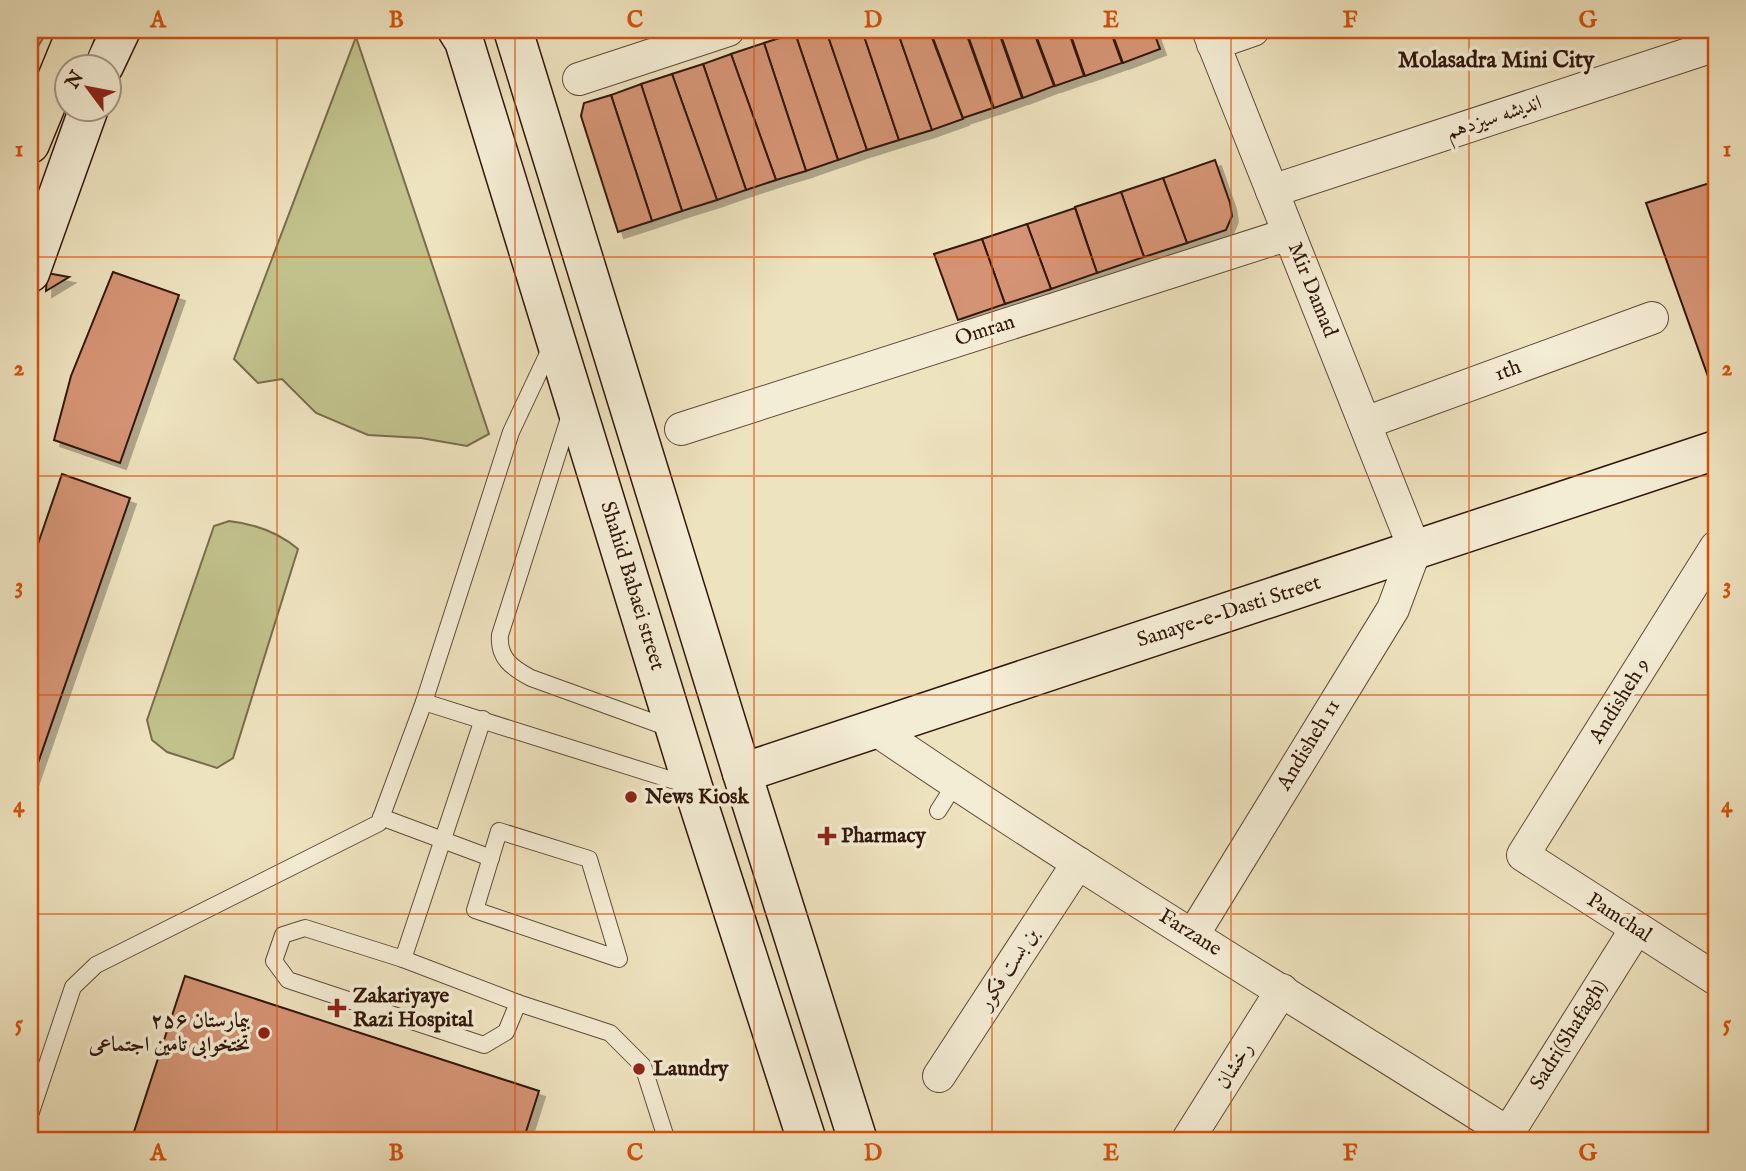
<svg xmlns="http://www.w3.org/2000/svg" width="1746" height="1171" viewBox="0 0 1746 1171" font-family="'IM FELL English',Amiri,serif">
	<style>
		.green { fill: #c1c18c; stroke: #796c4b; stroke-width: 2 }
		.building { fill: #d59475; stroke: #31170a; stroke-width: 2; filter: url(#shadow) }
		.lines { fill: none; stroke-linecap: round; stroke-linejoin: round }
		.lane-casing { stroke: #604a37; stroke-width: 18 }
		.street-casing { stroke: #604a37; stroke-width: 34 }
		.secondary-casing { stroke: #31170a; stroke-width: 41 }
		.primary-casing { stroke: #31170a; stroke-width: 41 }
		.lane { stroke: #f4edd5; stroke-width: 16 }
		.street { stroke: #f4edd5; stroke-width: 32 }
		.secondary { stroke: #f4edd5; stroke-width: 38 }
		.primary { stroke: #eee3bf; stroke-width: 38 }
		.grid { fill: none; stroke: #d6520c; stroke-width: 2; stroke-opacity: 0.55 }
		.poi-dot { fill: #8f2418; stroke: #f4edd5; stroke-width: 2.5 }
		.labels { text-anchor: middle; dominant-baseline: central; stroke-width: 7; stroke-linejoin: round; paint-order: stroke }
		.street-label { font-size: 21px; fill: #31170a; stroke: #f4edd5 }
		.poi-label { font-size: 21px; font-weight: bold; fill: #31170a; stroke: #f4edd5; text-anchor: start }
		.neighbourhood-label { font-size: 23px; font-weight: bold; fill: #31170a; stroke: #f4edd5 }
		.neatline { fill: none; stroke: #d6520c; stroke-width: 2.5 }
		.grid-label { font-size: 23px; text-anchor: middle; font-weight: bold; fill: #d6520c }
	</style>
	<defs>
		<filter id="shadow"><feDropShadow dx="6" dy="6" stdDeviation="0" flood-color="#0004"/></filter>
	</defs>
	<rect width="100%" height="100%" fill="#eee3bf"/>
	<filter id="stains"><feTurbulence type="fractalNoise" baseFrequency=".00286" numOctaves="4"/><feColorMatrix values="0 0 0 0 .2 0 0 0 0 .09 0 0 0 0 .02 0 0 0 .5 -.17"/></filter>
	<radialGradient id="worn" r=".72"><stop offset=".6" stop-color="#630" stop-opacity="0"/><stop offset="1" stop-color="#630" stop-opacity=".3"/></radialGradient>
	<g class="green">
		<path d="M30,30H48L37,48L30,46Z"/>
		<path d="M356,37L489,434L467,446L421,438L368,435L316,413L282,379L258,383L234,359Z"/>
		<path d="M229,521C255,524 278,532 298,549L233,758L217,768L167,752L152,740L147,720L214,526Z"/>
	</g>
	<g class="building">
		<path d="M805,30H826L867,150L838,160L795,33Z"/>
		<path d="M826,30H862L899,140L867,150Z"/>
		<path d="M862,30H897L932,130L899,140Z"/>
		<path d="M897,30H929L963,119L932,130Z"/>
		<path d="M930,30H965L993,108L963,118Z"/>
		<path d="M966,30H998L1022,98L994,108Z"/>
		<path d="M999,30H1033L1054,86L1023,98Z"/>
		<path d="M1034,30H1068L1084,76L1055,86Z"/>
		<path d="M1069,30H1110L1122,63L1085,76Z"/>
		<path d="M1111,30H1153L1160,49L1123,63Z"/>
		<path d="M795,33L838,160L806,171L764,43Z"/>
		<path d="M764,43L806,171L776,180L731,54Z"/>
		<path d="M731,54L776,180L746,190L703,64Z"/>
		<path d="M703,64L746,190L717,200L672,74Z"/>
		<path d="M672,74L717,200L682,211L641,84Z"/>
		<path d="M641,84L682,211L652,221L611,95Z"/>
		<path d="M611,95L652,221L618,232L581,116L584,103Z"/>
		<path d="M1215,160L1230,203L1232,216L1226,230L1187,243L1163,178Z"/>
		<path d="M1163,178L1187,243L1144,257L1121,192Z"/>
		<path d="M1716,181V383L1711,385L1646,203Z"/>
		<path d="M1121,192L1144,257L1097,273L1075,207Z"/>
		<path d="M1075,208L1097,273L1051,289L1027,224Z"/>
		<path d="M1027,224L1051,289L1005,304L982,239Z"/>
		<path d="M982,239L1005,304L958,320L934,254Z"/>
		<path d="M113,272L179,295L120,463L54,440L71,376Z"/>
		<path d="M47,273L69,277L46,291Z"/>
		<path d="M62,474L130,498L30,786V567Z"/>
		<path d="M185,976L539,1091L523,1141H131Z"/>
	</g>
	<g class="lines">
		<g class="lane-casing">
			<g id="lane">
				<path d="M552,345L511,432L424,702L688,785"/>
				<path d="M570,415L500,635C498,658 512,668 531,678L672,729"/>
				<path d="M483,719L403,959L305,928L283,935L274,961L288,980L484,1045L506,1032L518,1003L610,1033L643,1066L667,1141"/>
				<path d="M938,811L955,784"/>
				<path d="M381,817L491,858"/>
				<path d="M499,831L589,859L619,959L475,910Z"/>
				<path d="M403,959L518,1003"/>
				<path d="M30,1115L73,987L96,965L379,823L424,702"/>
			</g>
		</g>
		<g class="street-casing">
			<g id="street">
				<path d="M1213,44L1253,30"/>
				<path d="M579,79L728,30"/>
				<path d="M1272,191L1716,45"/>
				<path d="M1365,423L1652,318"/>
				<path d="M681,429L1289,234"/>
				<path d="M1716,547L1523,855L1716,979"/>
				<path d="M875,729C1081,870 1296,999 1508,1133"/>
				<path d="M1193,935L1393,609L1415,550L1208,30"/>
				<path d="M939,1076L1078,863"/>
				<path d="M1187,1141L1282,990"/>
				<path d="M1503,1141L1636,929"/>
			</g>
		</g>
		<g class="secondary-casing">
			<g id="secondary">
				<path d="M457,30L464,41L693,787L807,1141"/>
				<path d="M513,30L742,773L858,1141"/>
				<path d="M104,66L121,30"/>
				<path d="M30,273L89,108"/>
				<path d="M742,773L1716,450"/>
			</g>
		</g>
		<g class="primary-casing">
			<path id="primary" d="M30,144L77,30"/>
		</g>
		<use href="#lane" class="lane"/>
		<use href="#street" class="street"/>
		<use href="#secondary" class="secondary"/>
		<use href="#primary" class="primary"/>
	</g>
	<path class="grid" d="M277,30V1141M515,30V1141M754,30V1141M992,30V1141M1231,30V1141M1469,30V1141M30,257H1716M30,476H1716M30,695H1716M30,914H1716"/>
	<g class="poi-dot">
		<circle cx="631" cy="797" r="7"/>
		<path d="M823.5 825.5h7v7h7v7h-7v7h-7v-7h-7v-7h7z"/>
		<path d="M333.5 997.5h7v7h7v7h-7v7h-7v-7h-7v-7h7z"/>
		<circle cx="264" cy="1033" r="7"/>
		<circle cx="639" cy="1069" r="7"/>
	</g>
	<g class="labels">
		<g class="street-label">
			<text transform="translate(1494 118) rotate(-18)">اندیشه سیزدهم</text>
			<text transform="translate(1312 290) rotate(68)">Mir Damad</text>
			<text transform="translate(985 331) rotate(-18)">Omran</text>
			<text transform="translate(1508 371) rotate(-20)">1th</text>
			<text transform="translate(632 586) rotate(73)">Shahid Babaei street</text>
			<text transform="translate(1229 612) rotate(-18)">Sanaye-e-Dasti Street</text>
			<text transform="translate(1620 701) rotate(-58)">Andisheh 9</text>
			<text transform="translate(1309 745) rotate(-59)">Andisheh 11</text>
			<text transform="translate(1619 918) rotate(33)">Pamchal</text>
			<text transform="translate(1190 933) rotate(32)">Farzane</text>
			<text transform="translate(1009 969) rotate(-57)">بن بست فكور</text>
			<text transform="translate(1569 1035) rotate(-58)">Sadri(Shafagh)</text>
			<text transform="translate(1235 1066) rotate(-58)">رخشان</text>
		</g>
		<g class="poi-label">
			<text x="645" y="797">News Kiosk</text>
			<text x="841" y="836">Pharmacy</text>
			<text x="353" y="996">Zakariyaye<tspan x="353" dy="24">Razi Hospital</tspan></text>
			<text x="250" y="1021" text-anchor="end">بیمارستان ۲۵۶<tspan x="250" dy="24">تختخوابی تامین اجتماعی</tspan></text>
			<text x="653" y="1069">Laundry</text>
		</g>
		<g class="neighbourhood-label">
			<text x="1496" y="60">Molasadra Mini City</text>
		</g>
	</g>
	<rect width="1746" height="1171" fill="none" stroke="#eee3bf" stroke-width="77"/>
	<g transform="translate(88 88) rotate(302)"><circle r="33" fill="#f4edd5" stroke="#a69784" stroke-width="2"/>
	<path d="M0-5L12 26L0 18L-12 26Z" fill="#8f2418"/>
	<text y="-10" font-size="19" font-weight="bold" text-anchor="middle" fill="#31170a">N</text>
	</g>
	<rect x="38" y="38" width="1670" height="1094" class="neatline"/>
	<g class="grid-label">
		<text x="158" y="27">A</text>
		<text x="396" y="27">B</text>
		<text x="635" y="27">C</text>
		<text x="873" y="27">D</text>
		<text x="1111" y="27">E</text>
		<text x="1350" y="27">F</text>
		<text x="1588" y="27">G</text>
		<text x="19" y="156">1</text>
		<text x="1727" y="156">1</text>
		<text x="19" y="375">2</text>
		<text x="1727" y="375">2</text>
		<text x="19" y="593">3</text>
		<text x="1727" y="593">3</text>
		<text x="19" y="812">4</text>
		<text x="1727" y="812">4</text>
		<text x="19" y="1031">5</text>
		<text x="1727" y="1031">5</text>
		<text x="158" y="1160">A</text>
		<text x="396" y="1160">B</text>
		<text x="635" y="1160">C</text>
		<text x="873" y="1160">D</text>
		<text x="1111" y="1160">E</text>
		<text x="1350" y="1160">F</text>
		<text x="1588" y="1160">G</text>
	</g>
	<rect width="100%" height="100%" filter="url(#stains)"/>
	<rect width="100%" height="100%" fill="url(#worn)"/>
</svg>
